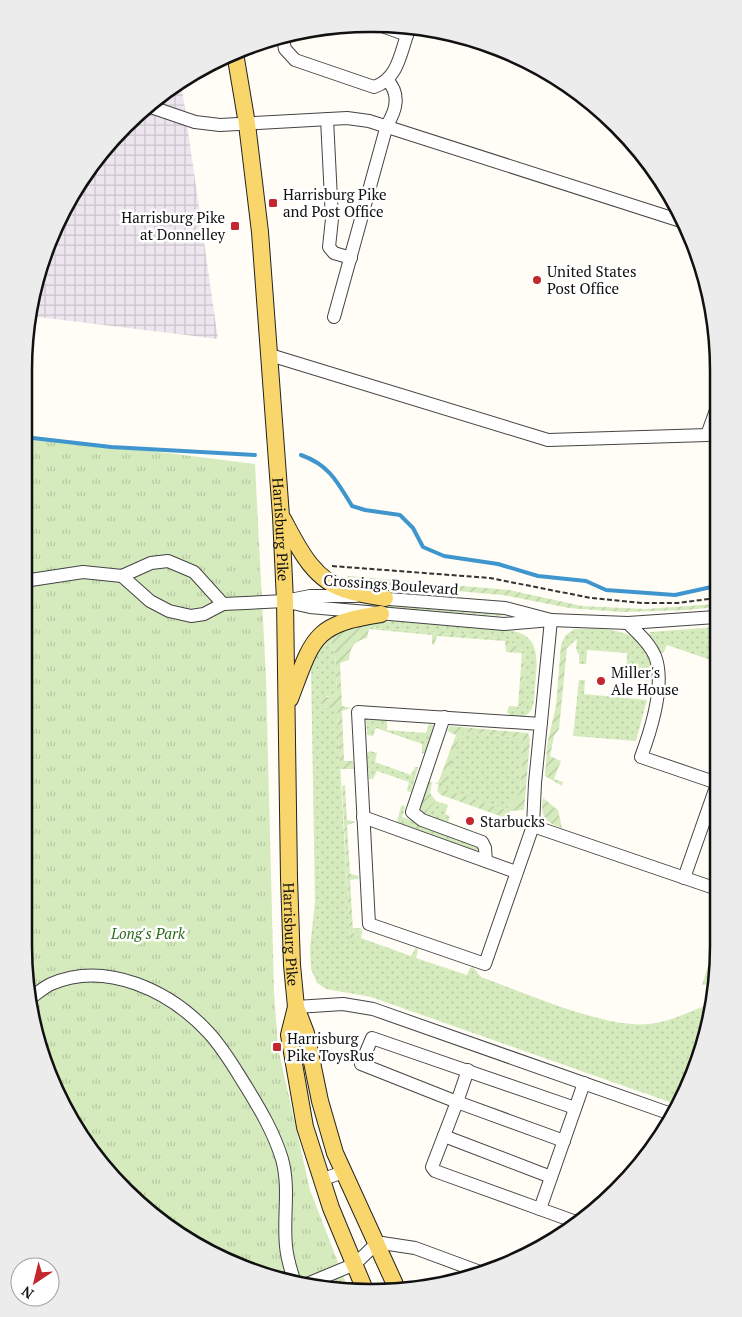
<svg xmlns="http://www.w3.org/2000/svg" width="742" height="1317" viewBox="0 0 742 1317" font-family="'PT Serif',serif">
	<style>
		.industrial { fill: url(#industrial-grid) }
		.grass { fill: url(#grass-dots) }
		.park { fill: url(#park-tufts) }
		.garden { fill: url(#garden-furrows); fill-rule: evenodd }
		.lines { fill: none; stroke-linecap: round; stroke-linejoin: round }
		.stream { stroke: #3f96cf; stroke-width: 4 }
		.minor-casing { stroke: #444; stroke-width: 14 }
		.major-casing { stroke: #222; stroke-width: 18 }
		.path { stroke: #333; stroke-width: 2; stroke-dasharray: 5 2.5; stroke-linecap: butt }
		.minor { stroke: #fff; stroke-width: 12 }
		.major { stroke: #f9d66b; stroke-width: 16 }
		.poi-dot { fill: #c4262e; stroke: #fff; stroke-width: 2 }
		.labels { text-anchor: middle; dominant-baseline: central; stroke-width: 5; stroke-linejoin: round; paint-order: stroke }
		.poi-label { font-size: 15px; fill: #111; stroke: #fff; text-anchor: start }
		.street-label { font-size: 15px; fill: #111; stroke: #fff }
		.park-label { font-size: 15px; font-style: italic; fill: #2f6b1f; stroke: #fff }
		.rim { fill: none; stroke: #111; stroke-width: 2.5 }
	</style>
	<defs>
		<pattern id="industrial-grid" width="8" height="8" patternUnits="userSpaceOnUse" patternTransform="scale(1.25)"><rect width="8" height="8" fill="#eee6ef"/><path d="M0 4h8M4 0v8" fill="none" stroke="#cbc4cc"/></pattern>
		<pattern id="grass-dots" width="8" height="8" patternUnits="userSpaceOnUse" patternTransform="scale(1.25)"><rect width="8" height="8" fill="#d5ebbd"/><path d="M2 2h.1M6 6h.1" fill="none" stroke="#b6c8a1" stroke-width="1.8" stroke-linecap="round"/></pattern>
		<pattern id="park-tufts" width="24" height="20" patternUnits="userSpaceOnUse" patternTransform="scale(1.25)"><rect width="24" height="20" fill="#d5ebbd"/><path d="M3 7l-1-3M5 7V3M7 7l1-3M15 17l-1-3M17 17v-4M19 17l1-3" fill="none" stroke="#b6c8a1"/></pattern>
		<pattern id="garden-furrows" width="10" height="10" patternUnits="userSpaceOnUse" patternTransform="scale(1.25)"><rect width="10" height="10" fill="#d5ebbd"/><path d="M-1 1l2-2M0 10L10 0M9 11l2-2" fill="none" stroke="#b6c8a1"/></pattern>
	</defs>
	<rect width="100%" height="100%" fill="#fffdf5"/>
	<path class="industrial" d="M181,82L218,339L30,316L36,281L70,197L110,142L160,95Z"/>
	<g class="grass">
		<path d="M395,621L512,631C542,635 537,665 535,687C534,696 535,707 529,713C524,718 517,717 511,716L507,712L509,706L520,707L525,652L505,638L372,628L330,638L335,654L337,692L331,697L326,696V708L332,707L337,711L350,939L357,937L352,928H360L362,931L361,938L411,956L416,947L418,950L416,958L467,975L470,968L473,967L481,977C523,992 606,1029 649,1024C670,1022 691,1011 710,1004L700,1057L678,1105L371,997L326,989L317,983L311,969L310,948L315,902L311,667L313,656L333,630L378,622Z"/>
		<path d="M716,627V662L667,645L664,652L661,653L649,636L650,632Z"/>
		<path d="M574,629C600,628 640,627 649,657C651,666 649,677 648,685H645V680L626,679L627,653L587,650L586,664H579V655L576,649L577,639L567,648L561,645L565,636Z"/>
		<path d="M579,680H585L584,694L647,700L636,741L573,736Z"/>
		<path d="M366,718L387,720V730L426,733L429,724L434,725L425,752L422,754V744L376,728L373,736L367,735Z"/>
		<path d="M463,732L523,738L520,792L506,810L443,789L455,747Z"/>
		<path d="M370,751L377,753L375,762L411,775L415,767H418L411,792L407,791L409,782L377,771L373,779H369L367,753Z"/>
		<path d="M436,801L448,805L445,814L450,816L448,822L470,830L469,833L423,816Z"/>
		<path d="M404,805L405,808L402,817L478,843L479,850H475L397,822L401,806Z"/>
		<path d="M717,938L718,968L714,984L702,985Z"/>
	</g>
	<path class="park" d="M24,435L255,464L266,678L274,992L278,1048L310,1190L348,1288L281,1281L178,1235L95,1157L42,1057L24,946Z"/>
	<g class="garden">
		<path d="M349,576L509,590L582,606L645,609L716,604V607L687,610L622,612L569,608L503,595L341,581Z"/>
		<path d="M330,602L502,614L503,616L330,604Z"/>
		<path d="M373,625L372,628L505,638L525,652L521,707L518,706L522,653L506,652L505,641L437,636L434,645L432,644V635L369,629L367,638C354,641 350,647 349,660L340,663L342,706L351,708L342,711L344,761H353L354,769H340L337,711L332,708L323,707L321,703L323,697H331L337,692L335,654L330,638L355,627Z"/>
		<path d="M561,645L567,648L559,729L554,736L550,756L561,761L554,779L563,782L562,786L545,776L547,745L556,706Z"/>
		<path d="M450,726L528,733L530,739L524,810L510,811L506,818L441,795L437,791L439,785L432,782L430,793L436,801L423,816L420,807L429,782L438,783L456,735L447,731ZM463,732L523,738L520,792L506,810L444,789L455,748Z"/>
		<path d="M345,785L347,820L356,822L347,825L350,874L359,876L358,879L350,880L353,931L359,939L355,942L350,939L342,786Z"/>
		<path d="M543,798L558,810L562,828C544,822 540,816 543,798Z"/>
	</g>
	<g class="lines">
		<g class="stream">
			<path d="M24,437L111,447L255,455"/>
			<path d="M301,455C329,465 337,481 352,506L365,510L400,515L413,528L423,547L444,556L498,564L538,576L586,581L606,590L675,595L716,586"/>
		</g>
		<g class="minor-casing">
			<g id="minor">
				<path d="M382,26L407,35L410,27"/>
				<path d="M282,35L285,49L295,60L374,87C397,79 400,56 407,35"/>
				<path d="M148,106L195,122L220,125L347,118L369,121L681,221"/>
				<path d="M327,119L332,219L329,247L334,253L351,258"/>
				<path d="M67,204L91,169"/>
				<path d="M334,317L387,125C396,111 401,94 387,80"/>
				<path d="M270,355L548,440L707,435L716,410"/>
				<path d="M122,576L150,601L169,611L191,616L204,614L223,604L285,601L310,596H356"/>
				<path d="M24,581L83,572L122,576L151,563L168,561L194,572L223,604"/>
				<path d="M376,598L505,608L551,620"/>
				<path d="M288,602L310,607L504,624L551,620L628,623L716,617"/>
				<path d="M628,623C638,634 649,642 655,656C666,684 651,730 641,757L717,783"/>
				<path d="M444,717L412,812L422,820L482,842L485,848L486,861"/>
				<path d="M541,724L358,712L369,924L485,964L533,826L535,783L551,620"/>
				<path d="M363,817L516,872"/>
				<path d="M533,826L717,889"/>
				<path d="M684,878L717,784"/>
				<path d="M32,997C38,993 44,987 51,984C106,960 170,991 208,1032C224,1049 235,1069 247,1088C261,1111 274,1133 282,1159C290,1188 283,1217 286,1246C287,1259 291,1271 295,1283"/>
				<path d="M296,1007L343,1004L373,1009L674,1115"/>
				<path d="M468,1070L457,1102L564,1141"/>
				<path d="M444,1136L551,1177"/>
				<path d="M321,1180L343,1172"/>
				<path d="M540,1209L435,1171L432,1167L457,1102L361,1064L372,1038L575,1108"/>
				<path d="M576,1222L540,1209L584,1083"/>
				<path d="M307,1284L355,1264L376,1244L382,1243L415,1248L480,1272"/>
			</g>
		</g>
		<g class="major-casing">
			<g id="major">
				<path id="s1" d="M235,53L247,124L260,232L281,516L285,601L289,878L292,965L296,1007L306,1033L320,1101L335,1153L398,1291"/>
				<path d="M283,519C298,547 313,580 346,590C358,594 372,596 385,598"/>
				<path d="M290,699C313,638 313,624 381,614"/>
				<path d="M296,1007L289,1035L305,1127L331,1208L365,1290"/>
			</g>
		</g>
		<path class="path" d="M332,566L490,578L591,598L642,603H678L716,598"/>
		<use href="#minor" class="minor"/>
		<use href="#major" class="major"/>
	</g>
	<g class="poi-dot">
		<rect x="268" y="198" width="10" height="10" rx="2.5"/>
		<rect x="230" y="221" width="10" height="10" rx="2.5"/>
		<circle cx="537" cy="280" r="5"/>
		<circle cx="601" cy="681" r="5"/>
		<circle cx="470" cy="821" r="5"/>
		<rect x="272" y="1042" width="10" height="10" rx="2.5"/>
	</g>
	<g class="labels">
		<g class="poi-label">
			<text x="283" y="194">Harrisburg Pike<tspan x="283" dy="17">and Post Office</tspan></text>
			<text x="225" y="217" text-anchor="end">Harrisburg Pike<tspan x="225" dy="17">at Donnelley</tspan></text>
			<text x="547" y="271">United States<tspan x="547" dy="17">Post Office</tspan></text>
			<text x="611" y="672">Miller's<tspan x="611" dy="17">Ale House</tspan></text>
			<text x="480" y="821">Starbucks</text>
			<text x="287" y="1038">Harrisburg<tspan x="287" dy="17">Pike ToysRus</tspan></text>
		</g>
		<g class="street-label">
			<text stroke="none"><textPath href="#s1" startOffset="479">Harrisburg Pike</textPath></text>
			<text transform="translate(391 584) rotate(4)">Crossings Boulevard</text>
			<text stroke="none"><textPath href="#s1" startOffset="884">Harrisburg Pike</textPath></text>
		</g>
		<g class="park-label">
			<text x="148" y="933">Long's Park</text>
		</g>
	</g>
	<path d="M0 0H742V1317H0ZM370 32H372A338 338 0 0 1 710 370V946A338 338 0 0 1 372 1284H370A338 338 0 0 1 32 946V370A338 338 0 0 1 370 32Z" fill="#ececec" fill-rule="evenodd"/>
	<path class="rim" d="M370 32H372A338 338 0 0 1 710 370V946A338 338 0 0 1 372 1284H370A338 338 0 0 1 32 946V370A338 338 0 0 1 370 32Z"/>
	<g transform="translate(35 1282) rotate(215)"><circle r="24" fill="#ffffff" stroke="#a0a0a0"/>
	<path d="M0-4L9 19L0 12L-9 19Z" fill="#c4262e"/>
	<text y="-8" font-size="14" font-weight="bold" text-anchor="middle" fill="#111111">N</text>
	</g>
</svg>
